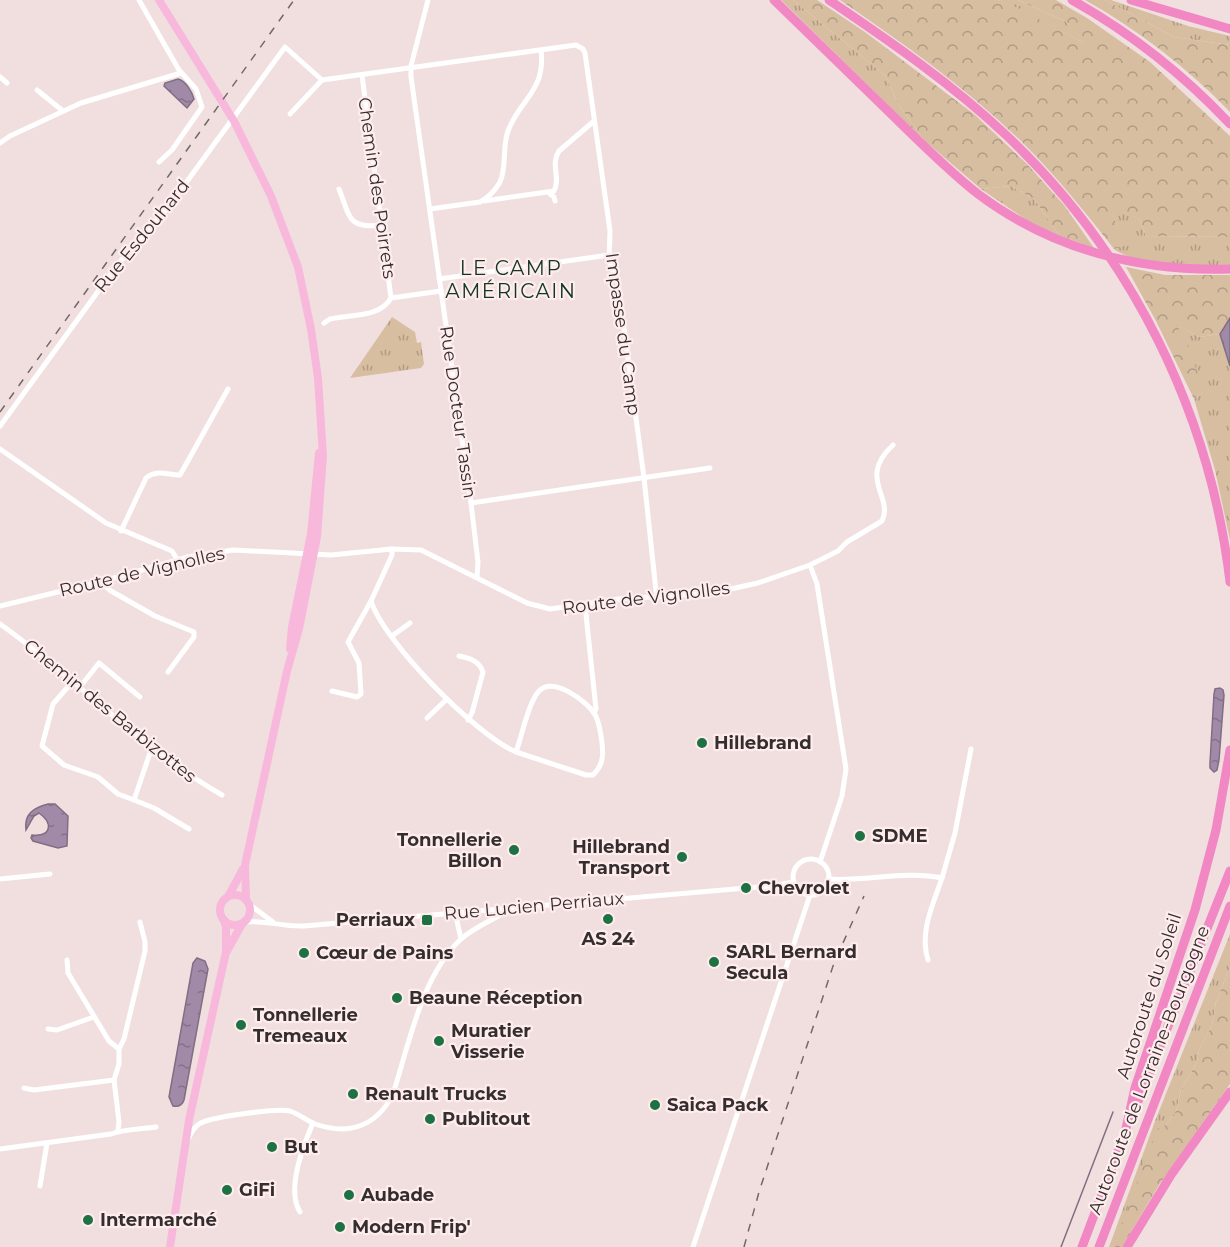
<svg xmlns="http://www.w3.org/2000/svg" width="1230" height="1247" viewBox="0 0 1230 1247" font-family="Montserrat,sans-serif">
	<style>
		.grass { fill: url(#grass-tufts) }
		.forest { fill: url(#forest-crowns) }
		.water { fill: url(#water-ripples); stroke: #806e83; stroke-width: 1.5 }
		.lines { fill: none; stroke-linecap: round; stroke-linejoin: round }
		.stream { stroke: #806e83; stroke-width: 1.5 }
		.street { stroke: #fff; stroke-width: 5 }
		.primary { stroke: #f7b8dc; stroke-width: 8 }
		.highway { stroke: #f188c4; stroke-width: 9 }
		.rail { stroke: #726868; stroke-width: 1.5; stroke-dasharray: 8 8; stroke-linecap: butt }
		.poi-dot { fill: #1d7142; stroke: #ffeced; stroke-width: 2 }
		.labels { text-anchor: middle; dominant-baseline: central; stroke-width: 4.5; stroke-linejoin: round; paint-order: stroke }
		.street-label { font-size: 18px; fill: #342e2e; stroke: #ffeced }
		.poi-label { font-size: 18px; font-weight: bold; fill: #342e2e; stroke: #ffeced; text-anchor: start }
		.neighbourhood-label { font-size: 20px; letter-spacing: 1.5px; fill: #113720; stroke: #ffeced }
	</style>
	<defs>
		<pattern id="grass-tufts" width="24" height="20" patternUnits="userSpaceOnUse" patternTransform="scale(1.5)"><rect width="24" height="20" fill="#d8bea1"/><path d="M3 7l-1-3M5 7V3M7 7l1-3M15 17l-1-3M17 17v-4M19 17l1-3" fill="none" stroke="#b09b84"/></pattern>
		<pattern id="forest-crowns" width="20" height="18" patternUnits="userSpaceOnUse" patternTransform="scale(1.5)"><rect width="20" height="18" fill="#d8bea1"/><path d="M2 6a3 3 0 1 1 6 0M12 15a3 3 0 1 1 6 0" fill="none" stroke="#b09b84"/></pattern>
		<pattern id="water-ripples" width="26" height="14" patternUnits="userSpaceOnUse" patternTransform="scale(1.5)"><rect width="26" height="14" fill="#a18aa8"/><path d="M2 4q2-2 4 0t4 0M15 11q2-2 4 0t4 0" fill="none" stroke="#847189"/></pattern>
	</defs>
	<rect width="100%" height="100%" fill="#f1dfe0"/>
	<g class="grass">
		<path d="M781,0H793L886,76L898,104L925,141Z"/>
		<path d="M998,0H1018L1065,21L1086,44L1018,9Z"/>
		<path d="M1105,0H1111L1188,26L1230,36V45L1174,37Z"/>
		<path d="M1011,186L1034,199L1059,235L1034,225L981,189Z"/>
		<path d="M1118,208L1140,220L1146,236L1230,237V265C1203,266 1135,266 1114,249L1125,245L1113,216Z"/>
		<path d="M392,317L415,332L417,343L421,342L424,364L421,368L350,378Z"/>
		<path d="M1175,323L1199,337L1220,334L1230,366V540L1215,470L1194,399L1203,392Z"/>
		<path d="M1230,934V967L1216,1002L1212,1025L1199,1050L1197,1062L1181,1090L1176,1111L1166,1125L1113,1247H1109L1155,1121Z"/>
	</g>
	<g class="forest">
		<path d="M793,0H817L865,32L974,114L1027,164L1064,205L1094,248L1059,235L1034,199L1011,186L981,189L925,141L898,104L886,76Z"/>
		<path d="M840,0H998L1018,8L1084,43L1065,21L1018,0H1056L1087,18L1150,62L1230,136V237L1146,236L1140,220L1118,209L1113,216L1126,245L1114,249C1086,213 1057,177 1024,144C968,89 904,44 840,0Z"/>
		<path d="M1085,0H1105L1174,37L1230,45V112C1188,68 1138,30 1085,0Z"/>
		<path d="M1126,267L1165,275H1230V318L1220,334L1199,337L1176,324L1188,345L1202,386L1203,392L1194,399L1156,321Z"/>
		<path d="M1230,967V1084L1159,1185L1122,1247H1113L1157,1129L1166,1125L1176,1111L1181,1090L1197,1062L1199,1050L1212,1025L1216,1002Z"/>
	</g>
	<g class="water">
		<path d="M178,79C186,81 192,92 194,99L187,108L164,86L165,83Z"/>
		<path d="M1230,318V366L1220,334Z"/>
		<path d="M1220,688L1223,690L1224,695L1219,760L1217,770L1214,772L1210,768V763L1214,694L1215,689Z"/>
		<path d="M48,804H55L68,816L67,846L58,848L33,841L31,838L32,835C52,837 53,823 39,813L34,816L26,830C24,814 33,808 48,804Z"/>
		<path d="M197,958L205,961L208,969L184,1100C182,1106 178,1107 173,1106L169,1097L193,963Z"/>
	</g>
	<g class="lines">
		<path class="stream" d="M1061,1247L1113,1112"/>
		<g class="street">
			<path d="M139,0L179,70L196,89L202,107L172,150L159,162"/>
			<path d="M428,0L411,66V77L471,503L478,562L477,577"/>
			<path d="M0,77L7,83"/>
			<path d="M37,90L63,111"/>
			<path d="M290,114L322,80"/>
			<path d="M0,143L10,136L81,103L181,73"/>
			<path d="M339,189C350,216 347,229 381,225"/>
			<path d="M549,193L554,197L555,201"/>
			<path d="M484,201L554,191C561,178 550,164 559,151L594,121"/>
			<path d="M430,209L480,202C489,197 495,191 500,182C507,167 502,147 508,131C520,99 546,91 541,50"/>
			<path d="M439,279L609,255"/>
			<path d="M391,298L441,291"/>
			<path d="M324,323L330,319C350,314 380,318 391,298L362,75"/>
			<path d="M0,426L118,264L169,206L285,47L322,80L576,45L583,49L585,53L610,231L609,261L618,283L644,478L656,591L659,596"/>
			<path d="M0,449L106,523L172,551L177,559"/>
			<path d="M471,503L710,468"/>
			<path d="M121,531L146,478C156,469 168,475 180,475L228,389"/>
			<path d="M810,565L838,551L847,542L882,521C894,497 857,478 893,445"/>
			<path d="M103,581L105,586L111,591L155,616L194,632V637L168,672"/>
			<path d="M371,601C384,642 476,735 516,752L586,775H593C597,771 601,766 602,759C604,750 600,721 594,713C586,701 553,676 539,691C528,703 522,736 516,752"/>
			<path d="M585,605L596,709L594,713"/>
			<path d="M0,606L103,581L188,557L233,550L331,555L392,549L421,550L527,603L550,609L619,599L712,593L758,583L810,565L817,584L846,769L842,796L820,862"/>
			<path d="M0,624C76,678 140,748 222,795"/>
			<path d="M392,636L410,623"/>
			<path d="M459,656C470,658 479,661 483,672L472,713L468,720"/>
			<path d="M73,681L53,704L42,746L64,765L98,777L118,794L134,800L152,747"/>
			<path d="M80,687L99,663L140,697"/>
			<path d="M332,691L357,697L361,694L359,663L348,642L371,601L392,555V549"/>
			<path d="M427,718L447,699"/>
			<path d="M134,800L154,808L189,829"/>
			<circle cx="811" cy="877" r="18"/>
			<path d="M0,879L50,874"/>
			<path d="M828,879C866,882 904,870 942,878L955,833L971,749"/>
			<path d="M250,905L273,922"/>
			<path d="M453,913L457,921L461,939"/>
			<path d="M244,922C265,920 284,927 304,926L771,886L794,882"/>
			<path d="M67,960L68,973L109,1041L119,1049"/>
			<path d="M928,960C919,933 933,904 942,878"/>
			<path d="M48,1029L57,1030L94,1017"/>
			<path d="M24,1088L34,1090L114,1080"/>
			<path d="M118,1130L119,1122L114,1080L119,1064V1049L124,1039L145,951V942L140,922"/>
			<path d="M188,1139C191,1134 193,1128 199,1124C209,1117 277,1108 290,1111C299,1114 306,1120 315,1124C349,1136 377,1126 393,1094C409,1044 422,975 461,939C476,926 493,920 509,910V908"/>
			<path d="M0,1149L111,1134C124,1129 141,1129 156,1127"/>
			<path d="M40,1186L47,1143"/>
			<path d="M300,1212C286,1190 303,1146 313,1123"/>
			<path d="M693,1247L810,895"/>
		</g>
		<g class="primary">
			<path d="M159,0L234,121L271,196L298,267L311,329L318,378L323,456L317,537L299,629L287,671L245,865L246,898"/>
			<path d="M290,649L292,627L311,534L319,453"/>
			<circle cx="235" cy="910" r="15"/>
			<path d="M229,895L243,869"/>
			<path d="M227,951L242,924"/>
			<path d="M170,1247L189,1120L226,952V927L224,920"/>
		</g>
		<g class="highway">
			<path d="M774,0C811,36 848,72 885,108C915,137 945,168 978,194C1051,249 1139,272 1230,269"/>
			<path d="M829,0C891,42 952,84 1006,135C1131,253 1210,412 1230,582"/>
			<path d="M1072,0C1131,33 1184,75 1230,124"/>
			<path d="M1131,0L1230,29"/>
			<path d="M1133,1114L1230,871"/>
			<path d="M1082,1247L1125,1133L1135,1088L1195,910L1216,830L1230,750"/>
			<path d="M1099,1247L1230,906"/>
			<path d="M1127,1247L1171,1175L1230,1092"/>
		</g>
		<g class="rail">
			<path d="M0,412L294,0"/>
			<path d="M744,1247L759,1192L834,963L864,896"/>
		</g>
	</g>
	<g class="poi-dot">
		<circle cx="702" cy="743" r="6"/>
		<circle cx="860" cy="836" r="6"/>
		<circle cx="514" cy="850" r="6"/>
		<circle cx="682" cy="857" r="6"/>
		<circle cx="746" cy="888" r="6"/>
		<circle cx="608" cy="919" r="6"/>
		<rect x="421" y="914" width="12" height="12" rx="3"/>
		<circle cx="304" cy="953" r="6"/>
		<circle cx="714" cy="962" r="6"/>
		<circle cx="397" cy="998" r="6"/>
		<circle cx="241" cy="1025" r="6"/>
		<circle cx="439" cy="1041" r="6"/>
		<circle cx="353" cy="1094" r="6"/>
		<circle cx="655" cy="1105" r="6"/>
		<circle cx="430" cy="1119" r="6"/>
		<circle cx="272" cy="1147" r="6"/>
		<circle cx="227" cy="1190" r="6"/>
		<circle cx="349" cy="1195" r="6"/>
		<circle cx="88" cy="1220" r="6"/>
		<circle cx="340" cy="1227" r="6"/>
	</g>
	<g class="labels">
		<g class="street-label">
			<text transform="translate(377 188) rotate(82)">Chemin des Poirrets</text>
			<text transform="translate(142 236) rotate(-51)">Rue Esdouhard</text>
			<text transform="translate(623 334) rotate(82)">Impasse du Camp</text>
			<text transform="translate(458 412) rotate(82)">Rue Docteur Tassin</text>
			<text transform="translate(142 572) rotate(-13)">Route de Vignolles</text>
			<text transform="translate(646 598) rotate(-7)">Route de Vignolles</text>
			<text transform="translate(110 711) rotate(39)">Chemin des Barbizottes</text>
			<text transform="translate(534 906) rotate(-5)">Rue Lucien Perriaux</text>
			<text transform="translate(1149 996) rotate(-72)">Autoroute du Soleil</text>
			<text transform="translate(1149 1070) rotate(-69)">Autoroute de Lorraine-Bourgogne</text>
		</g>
		<g class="poi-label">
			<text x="714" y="743">Hillebrand</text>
			<text x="872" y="836">SDME</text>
			<text x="502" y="840" text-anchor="end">Tonnellerie<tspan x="502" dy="21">Billon</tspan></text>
			<text x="670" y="847" text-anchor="end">Hillebrand<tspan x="670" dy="21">Transport</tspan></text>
			<text x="758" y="888">Chevrolet</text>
			<text x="415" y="920" text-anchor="end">Perriaux</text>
			<text x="608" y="939" text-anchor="middle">AS 24</text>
			<text x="726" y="952">SARL Bernard<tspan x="726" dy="21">Secula</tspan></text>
			<text x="316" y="953">Cœur de Pains</text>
			<text x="409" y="998">Beaune Réception</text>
			<text x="253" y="1015">Tonnellerie<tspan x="253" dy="21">Tremeaux</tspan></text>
			<text x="451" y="1031">Muratier<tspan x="451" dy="21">Visserie</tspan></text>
			<text x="365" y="1094">Renault Trucks</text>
			<text x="667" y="1105">Saica Pack</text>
			<text x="442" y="1119">Publitout</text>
			<text x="284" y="1147">But</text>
			<text x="239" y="1190">GiFi</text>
			<text x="361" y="1195">Aubade</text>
			<text x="100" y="1220">Intermarché</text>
			<text x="352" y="1227">Modern Frip'</text>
		</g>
		<g class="neighbourhood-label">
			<text x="511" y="268">LE CAMP<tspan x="511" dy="23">AMÉRICAIN</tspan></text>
		</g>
	</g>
</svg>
